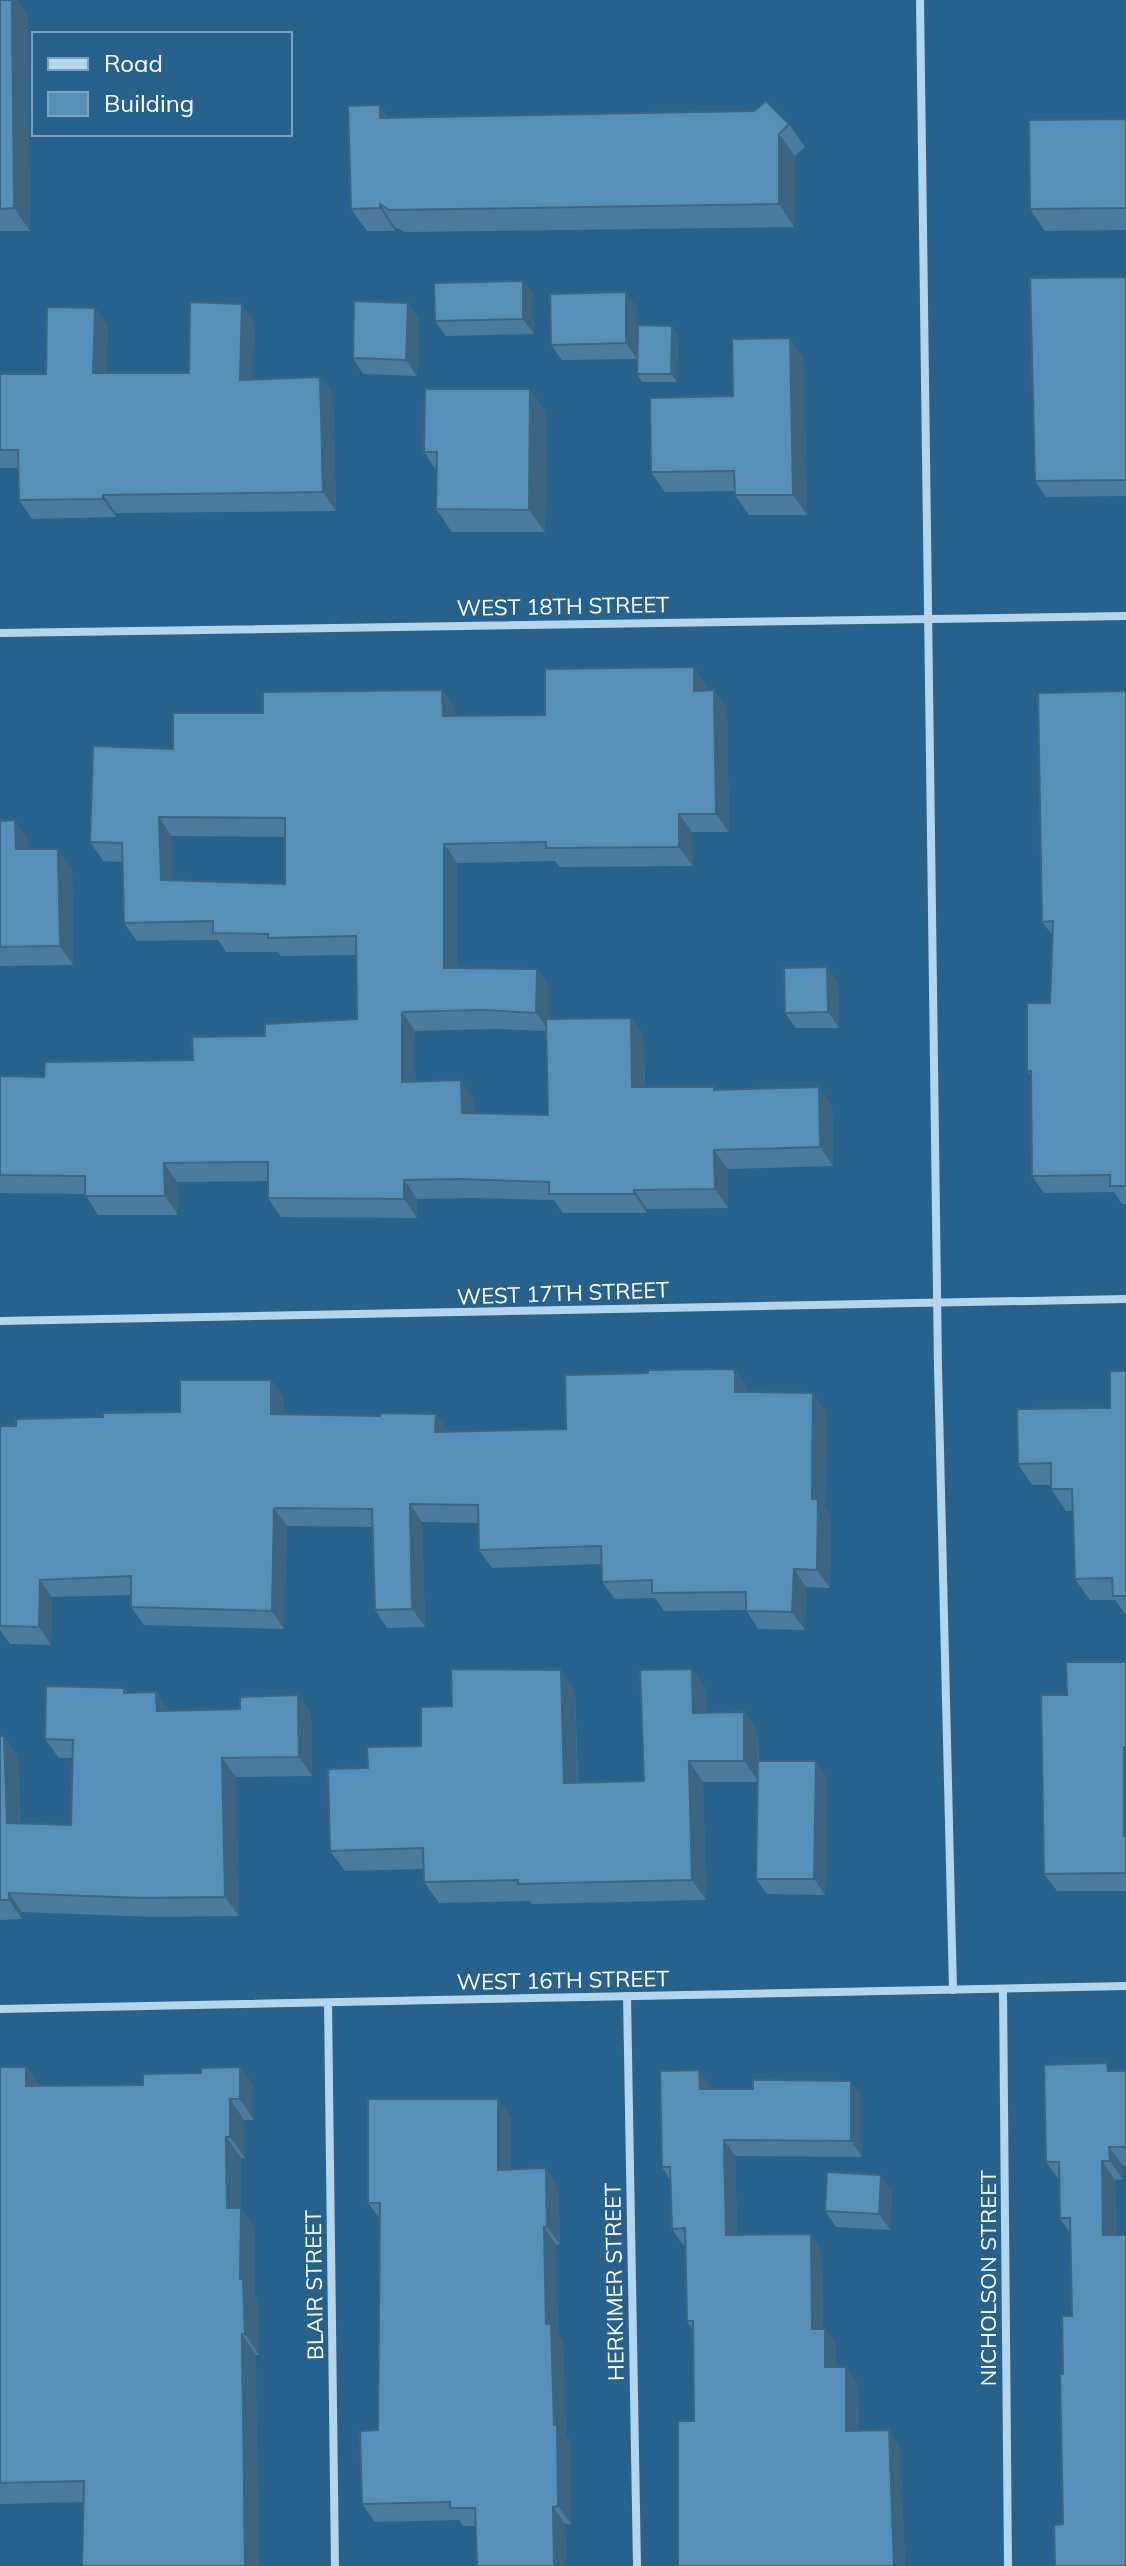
<svg xmlns="http://www.w3.org/2000/svg" width="1126" height="2566" viewBox="0 0 1126 2566" font-family="Mulish,sans-serif">
	<style>
		.lines { fill: none; stroke-linecap: round; stroke-linejoin: round }
		.street { stroke: #b5d5ea; stroke-width: 8 }
		.wall { fill: #4b7c9d; fill-rule: evenodd }
		.shaded-wall { fill: #3d657f }
		.building { fill: #5790b6; stroke: #3d657f; stroke-width: 2; fill-rule: evenodd }
		.labels { text-anchor: middle; dominant-baseline: central; stroke-width: 7; stroke-linejoin: round; paint-order: stroke }
		.street-label { font-size: 22px; fill: #fff; stroke: #26628c }
	</style>
	<rect width="100%" height="100%" fill="#26628c"/>
	<g class="lines">
		<g class="street">
			<path d="M920,0L938,1367L953,1990"/>
			<path d="M0,633L1126,616"/>
			<path d="M0,1321C375,1315 751,1305 1126,1299"/>
			<path d="M1003,1989L1008,2566"/>
			<path d="M627,1996L637,2566"/>
			<path d="M328,2003L335,2566"/>
			<path d="M0,2009L1126,1986"/>
		</g>
	</g>
	<g class="wall">
		<path d="M0,0L28,15L30,231H0Z"/>
		<path d="M389,118L789,124L805,147L795,156L794,227L405,232L395,227V231H367L351,209Z"/>
		<path d="M1126,119V230L1045,231L1030,209Z"/>
		<path d="M1126,277V496L1046,497L1035,481Z"/>
		<path d="M523,281L534,296V334L446,336L435,321Z"/>
		<path d="M408,303L419,318L417,376L363,374L353,358Z"/>
		<path d="M637,307V359L562,360L551,345Z"/>
		<path d="M95,308L108,326L106,373H189L255,322L253,379L320,377L333,395L336,511L116,513V517L32,519L19,500V468H0V374H46Z"/>
		<path d="M678,334L677,382H642L637,374Z"/>
		<path d="M804,358L807,515H749L735,495V491L665,492L651,472L733,396Z"/>
		<path d="M530,389L546,412L545,532H452L436,509V470L424,452Z"/>
		<path d="M707,686V691L714,690L727,709L729,832H692L693,866L560,867L555,861L457,863V968L537,969L550,988V1019L631,1018L644,1037L645,1087H714L716,1090L819,1087L832,1106L833,1166L728,1169V1208L647,1209V1213H563L554,1200L472,1198L417,1199V1218L281,1217L268,1198V1181L177,1182L178,1215H98L85,1194L0,1193V1076L44,1077L193,1060L265,1036L357,1019L356,955L281,956L278,952H226L218,940L137,941L124,923L122,862L103,861L90,842L173,749L263,713L442,690L455,708V716L545,715ZM172,836L285,837V884L173,881ZM496,1029L546,1031L548,1115L474,1113V1099L415,1082V1031Z"/>
		<path d="M1126,691V1204H1122L1114,1192L1044,1193L1032,1176L1031,1076L1027,1071L1050,1003L1053,936L1042,922Z"/>
		<path d="M0,821L28,839L29,849L72,868L73,965L0,966Z"/>
		<path d="M838,982L839,1028H796L785,1013Z"/>
		<path d="M1126,1371V1615L1115,1600H1090L1075,1579L1073,1511H1066L1051,1489V1485H1032L1018,1464L1110,1408Z"/>
		<path d="M271,1380L284,1398L283,1414L448,1432L566,1429L747,1387V1393L826,1411L825,1508L831,1517L830,1588L806,1587L805,1630L758,1629L746,1610L664,1611L655,1598L615,1599L602,1582V1564L492,1568L479,1550L478,1523L422,1522L425,1627L387,1628L375,1610L372,1527L287,1526L284,1629L144,1625L131,1607V1595L52,1597L51,1645L10,1644L0,1630V1426H16L103,1417L180,1412Z"/>
		<path d="M1126,1662V1891H1057L1044,1874L1067,1695Z"/>
		<path d="M124,1688L128,1693L156,1692L169,1711L240,1709L298,1695L311,1715L312,1776L236,1777L239,1916L155,1917L22,1912V1919L0,1920V1736L18,1755L20,1823L71,1825L73,1758H59L45,1739Z"/>
		<path d="M575,1690L578,1782L644,1781L706,1690L707,1712H744L758,1732L759,1761L827,1777L825,1895L767,1894L756,1879L758,1782H703L706,1900L532,1904L530,1901L439,1903L424,1882V1869L345,1871L330,1851L368,1768L421,1746L452,1706Z"/>
		<path d="M0,2067H26L40,2086L143,2085L201,2073L240,2067L254,2088V2120H244L245,2158H241V2208L255,2229V2296L258,2300L259,2355H256L83,2502L0,2504Z"/>
		<path d="M1113,2071H1126V2166H1123V2179L1115,2180L1116,2235L1063,2524V2374L1072,2316L1070,2233L1060,2218V2181L1046,2162Z"/>
		<path d="M711,2086V2089L862,2097V2157L735,2156L737,2235L811,2234L822,2251L823,2329L836,2345V2367H846L857,2383L858,2431L900,2446L905,2566H678L694,2421L693,2330L687,2321L686,2245H683L672,2229L670,2180L662,2167Z"/>
		<path d="M511,2117V2169L558,2186L560,2244L556,2245L558,2334L563,2341L566,2437L570,2442L571,2524H565L566,2566H477L476,2526H463L459,2520L375,2522L362,2504L378,2430L380,2219L368,2203Z"/>
		<path d="M892,2190L890,2230L836,2227L825,2211Z"/>
	</g>
	<g class="shaded-wall">
		<path d="M12,0H18L28,15L30,231L14,208Z"/>
		<path d="M380,105L395,128L380,118Z"/>
		<path d="M779,134L795,156L794,227L779,204Z"/>
		<path d="M380,204L395,227V231L380,208Z"/>
		<path d="M523,281L534,296V334L523,319Z"/>
		<path d="M626,292L637,307V359L626,343Z"/>
		<path d="M408,303L419,318L417,376L406,360Z"/>
		<path d="M242,304L255,322L253,398L240,380Z"/>
		<path d="M95,308L108,326L106,391L93,373Z"/>
		<path d="M672,326L678,334L677,382L671,374Z"/>
		<path d="M790,338L804,358L807,515L793,495Z"/>
		<path d="M320,377L333,395L336,511L323,492Z"/>
		<path d="M530,389L546,412L545,532L529,510Z"/>
		<path d="M103,495L116,513V517L103,499Z"/>
		<path d="M694,667L707,686V710L694,691Z"/>
		<path d="M442,690L455,708L456,735L443,716Z"/>
		<path d="M714,690L727,709L729,832L716,814Z"/>
		<path d="M679,814L692,832L693,866L679,847Z"/>
		<path d="M159,817L172,836L174,899L161,880Z"/>
		<path d="M15,820L28,839L29,868L16,849Z"/>
		<path d="M444,844L457,863V986L444,968Z"/>
		<path d="M58,849L72,868L73,965L60,946Z"/>
		<path d="M827,967L838,982L839,1028L828,1012Z"/>
		<path d="M537,969L550,988V1032L536,1013Z"/>
		<path d="M402,1012L415,1031L416,1101L402,1082Z"/>
		<path d="M631,1018L644,1037L645,1106L632,1087Z"/>
		<path d="M461,1080L474,1099L475,1132L462,1113Z"/>
		<path d="M819,1087L832,1106L833,1166L820,1147Z"/>
		<path d="M714,1150L728,1169V1208L715,1189Z"/>
		<path d="M164,1163L177,1182L178,1215L165,1196Z"/>
		<path d="M404,1180L417,1199V1218L404,1199Z"/>
		<path d="M634,1190L647,1209V1213L634,1194Z"/>
		<path d="M735,1369L747,1387V1410L735,1392Z"/>
		<path d="M271,1380L284,1398L283,1432L271,1414Z"/>
		<path d="M813,1393L826,1411L825,1508L831,1517L830,1588L817,1570L812,1499Z"/>
		<path d="M436,1414L448,1431L435,1432Z"/>
		<path d="M410,1504L422,1522L425,1627L412,1609Z"/>
		<path d="M274,1508L287,1526L284,1629L272,1611Z"/>
		<path d="M794,1569L806,1587L805,1630L792,1612Z"/>
		<path d="M40,1580L52,1597L51,1645L39,1627Z"/>
		<path d="M692,1669L706,1690L708,1733L693,1713Z"/>
		<path d="M561,1670L575,1690L578,1803L564,1783Z"/>
		<path d="M156,1692L170,1711H157Z"/>
		<path d="M298,1695L311,1715L312,1776L299,1757Z"/>
		<path d="M744,1712L758,1732L759,1782L744,1761Z"/>
		<path d="M4,1736L18,1755L20,1842L7,1823Z"/>
		<path d="M1124,1747L1126,1750V1839L1124,1836Z"/>
		<path d="M222,1758L236,1777L239,1916L225,1897Z"/>
		<path d="M689,1761L703,1782L706,1900L692,1880Z"/>
		<path d="M816,1761L827,1777L825,1895L814,1879Z"/>
		<path d="M9,1893L22,1912V1919L9,1900Z"/>
		<path d="M26,2067L41,2087L26,2086Z"/>
		<path d="M240,2067L254,2088V2120L240,2099Z"/>
		<path d="M699,2070L711,2086V2105L700,2089Z"/>
		<path d="M851,2081L862,2097V2157L851,2141Z"/>
		<path d="M230,2099L244,2120L245,2158L230,2137Z"/>
		<path d="M498,2099L511,2117V2187L498,2170Z"/>
		<path d="M226,2137L241,2158V2208L255,2229V2296L258,2300L259,2355L245,2334L240,2279L227,2208Z"/>
		<path d="M724,2140L735,2156L738,2252L726,2235Z"/>
		<path d="M1109,2147L1123,2166V2179L1110,2161Z"/>
		<path d="M1102,2161L1115,2180L1116,2254L1103,2235Z"/>
		<path d="M546,2168L558,2186L560,2244L547,2227Z"/>
		<path d="M881,2175L892,2190L890,2230L879,2214Z"/>
		<path d="M544,2227L556,2245L558,2334L563,2341L566,2437L570,2442L571,2524L558,2506L554,2425L546,2324Z"/>
		<path d="M811,2234L822,2251L823,2345L812,2329Z"/>
		<path d="M825,2329L836,2345V2383L825,2367Z"/>
		<path d="M242,2334L256,2355L259,2566H245Z"/>
		<path d="M846,2367L857,2383L858,2448L846,2431Z"/>
		<path d="M889,2430L900,2446L905,2566H894Z"/>
		<path d="M553,2507L565,2524L566,2566H554Z"/>
	</g>
	<g class="building">
		<path d="M0,0H12L14,208L0,209Z"/>
		<path d="M766,101L789,124L779,134V204L389,210L380,204V208L351,209L348,106L380,105V118L754,111Z"/>
		<path d="M1126,119V208L1030,209L1029,120Z"/>
		<path d="M1126,277V480L1035,481L1030,278Z"/>
		<path d="M523,281V319L435,321L434,283Z"/>
		<path d="M626,292V343L551,345L550,294Z"/>
		<path d="M354,301L408,303L406,360L353,358Z"/>
		<path d="M190,302L242,304L240,380L320,377L323,492L103,495V499L19,500L18,450H0V374H46L47,307L95,308L93,373H189Z"/>
		<path d="M638,325L672,326L671,374H637Z"/>
		<path d="M790,338L793,495H735L734,471L651,472L650,398L733,396L732,339Z"/>
		<path d="M425,389H530L529,510L436,509L437,452H424Z"/>
		<path d="M694,667V691L714,690L716,814H679V847L546,848V842L444,844V968L537,969L536,1013L483,1010L402,1012V1082L461,1080L462,1113L548,1115L546,1019L631,1018L632,1087H714V1090L819,1087L820,1147L714,1150L715,1189L634,1190V1194H549V1182L459,1179L404,1180V1199L268,1198V1162L164,1163L165,1196H85V1176L0,1175V1076L44,1077L45,1062L193,1060L192,1037L265,1036V1024L357,1019L356,936L268,938V934L213,933V921L124,923L122,843L90,842L93,746L173,749V713H263V692L442,690L443,716L545,715V669ZM159,817L285,818V884L161,880Z"/>
		<path d="M1126,691V1186H1110V1175L1032,1176L1031,1071H1027V1003H1050L1053,921L1042,922L1038,693Z"/>
		<path d="M15,820L16,849H58L60,946L0,947V821Z"/>
		<path d="M827,967L828,1012L785,1013L784,968Z"/>
		<path d="M735,1369V1392L813,1393L812,1499H818L817,1570L794,1569L792,1612L746,1611V1592L652,1593V1580L602,1582L601,1546L479,1550L478,1505L410,1504L412,1609L375,1610L372,1509L274,1508L272,1611L131,1607V1576L40,1580L39,1627L0,1626V1426H16V1419L103,1417V1413L180,1412V1380H271V1414L380,1416V1413L436,1414L435,1432L566,1429L565,1375L648,1373V1370Z"/>
		<path d="M1110,1371H1126V1596H1113L1112,1578L1075,1579L1072,1489H1051V1463L1018,1464L1017,1409L1110,1408Z"/>
		<path d="M1066,1662H1126V1747H1124V1836H1126V1873L1044,1874L1041,1695H1067Z"/>
		<path d="M451,1669L561,1670L564,1783L644,1781L640,1670L692,1669L693,1713L744,1712V1761H689L692,1880L518,1884V1880L424,1882L423,1848L330,1851L328,1769L368,1768L367,1747L421,1746V1707L452,1706Z"/>
		<path d="M46,1686L124,1688V1693L156,1692L157,1711L240,1709V1697L298,1695L299,1757L222,1758L225,1897L141,1898L9,1893V1900H0V1736H4L7,1823L71,1825L73,1740L45,1739Z"/>
		<path d="M758,1761H816L814,1879H756Z"/>
		<path d="M1107,2063L1108,2071H1126V2147H1109L1110,2161H1102L1103,2235H1126V2566H1055L1054,2525L1063,2524L1060,2374H1063L1062,2316H1072L1070,2218H1060L1059,2162H1046L1044,2065Z"/>
		<path d="M0,2067H26V2086L143,2085V2074L201,2073V2068L240,2067V2099H230V2137H226L227,2208H241L240,2279H243L245,2334H242L245,2566H82L84,2481L0,2483Z"/>
		<path d="M699,2070L700,2089H753V2080L851,2081V2141L724,2140L726,2235L811,2234L812,2329H825V2367H846V2431L889,2430L894,2566H678V2421H694L693,2321H687L685,2228L672,2229L670,2167H662L660,2071Z"/>
		<path d="M368,2099H498V2170L546,2168L547,2227H544L546,2324H551L554,2425L557,2424L558,2506L553,2507L554,2566H477L475,2508H450V2502L362,2504L360,2431L378,2430L380,2203H368Z"/>
		<path d="M827,2172L881,2175L879,2214L825,2211Z"/>
	</g>
	<g class="labels">
		<g class="street-label">
			<text transform="translate(563 606) rotate(-1)">WEST 18TH STREET</text>
			<text transform="translate(563 1293) rotate(-2)">WEST 17TH STREET</text>
			<text transform="translate(563 1980) rotate(-1)">WEST 16TH STREET</text>
			<text transform="translate(988 2278) rotate(-90)">NICHOLSON STREET</text>
			<text transform="translate(614 2282) rotate(-91)">HERKIMER STREET</text>
			<text transform="translate(314 2285) rotate(-91)">BLAIR STREET</text>
		</g>
	</g>
	<rect x="32" y="32" width="260" height="104" fill="#26628c" stroke="#7da1ba" stroke-width="2"/>
	<rect x="48" y="58" width="40" height="12" fill="#b5d5ea" stroke="#7da1ba" stroke-width="2"/>
	<text x="104" y="72" font-size="24" fill="#ffffff">Road</text>
	<rect x="48" y="92" width="40" height="24" fill="#5790b6" stroke="#7da1ba" stroke-width="2"/>
	<text x="104" y="112" font-size="24" fill="#ffffff">Building</text>
</svg>
